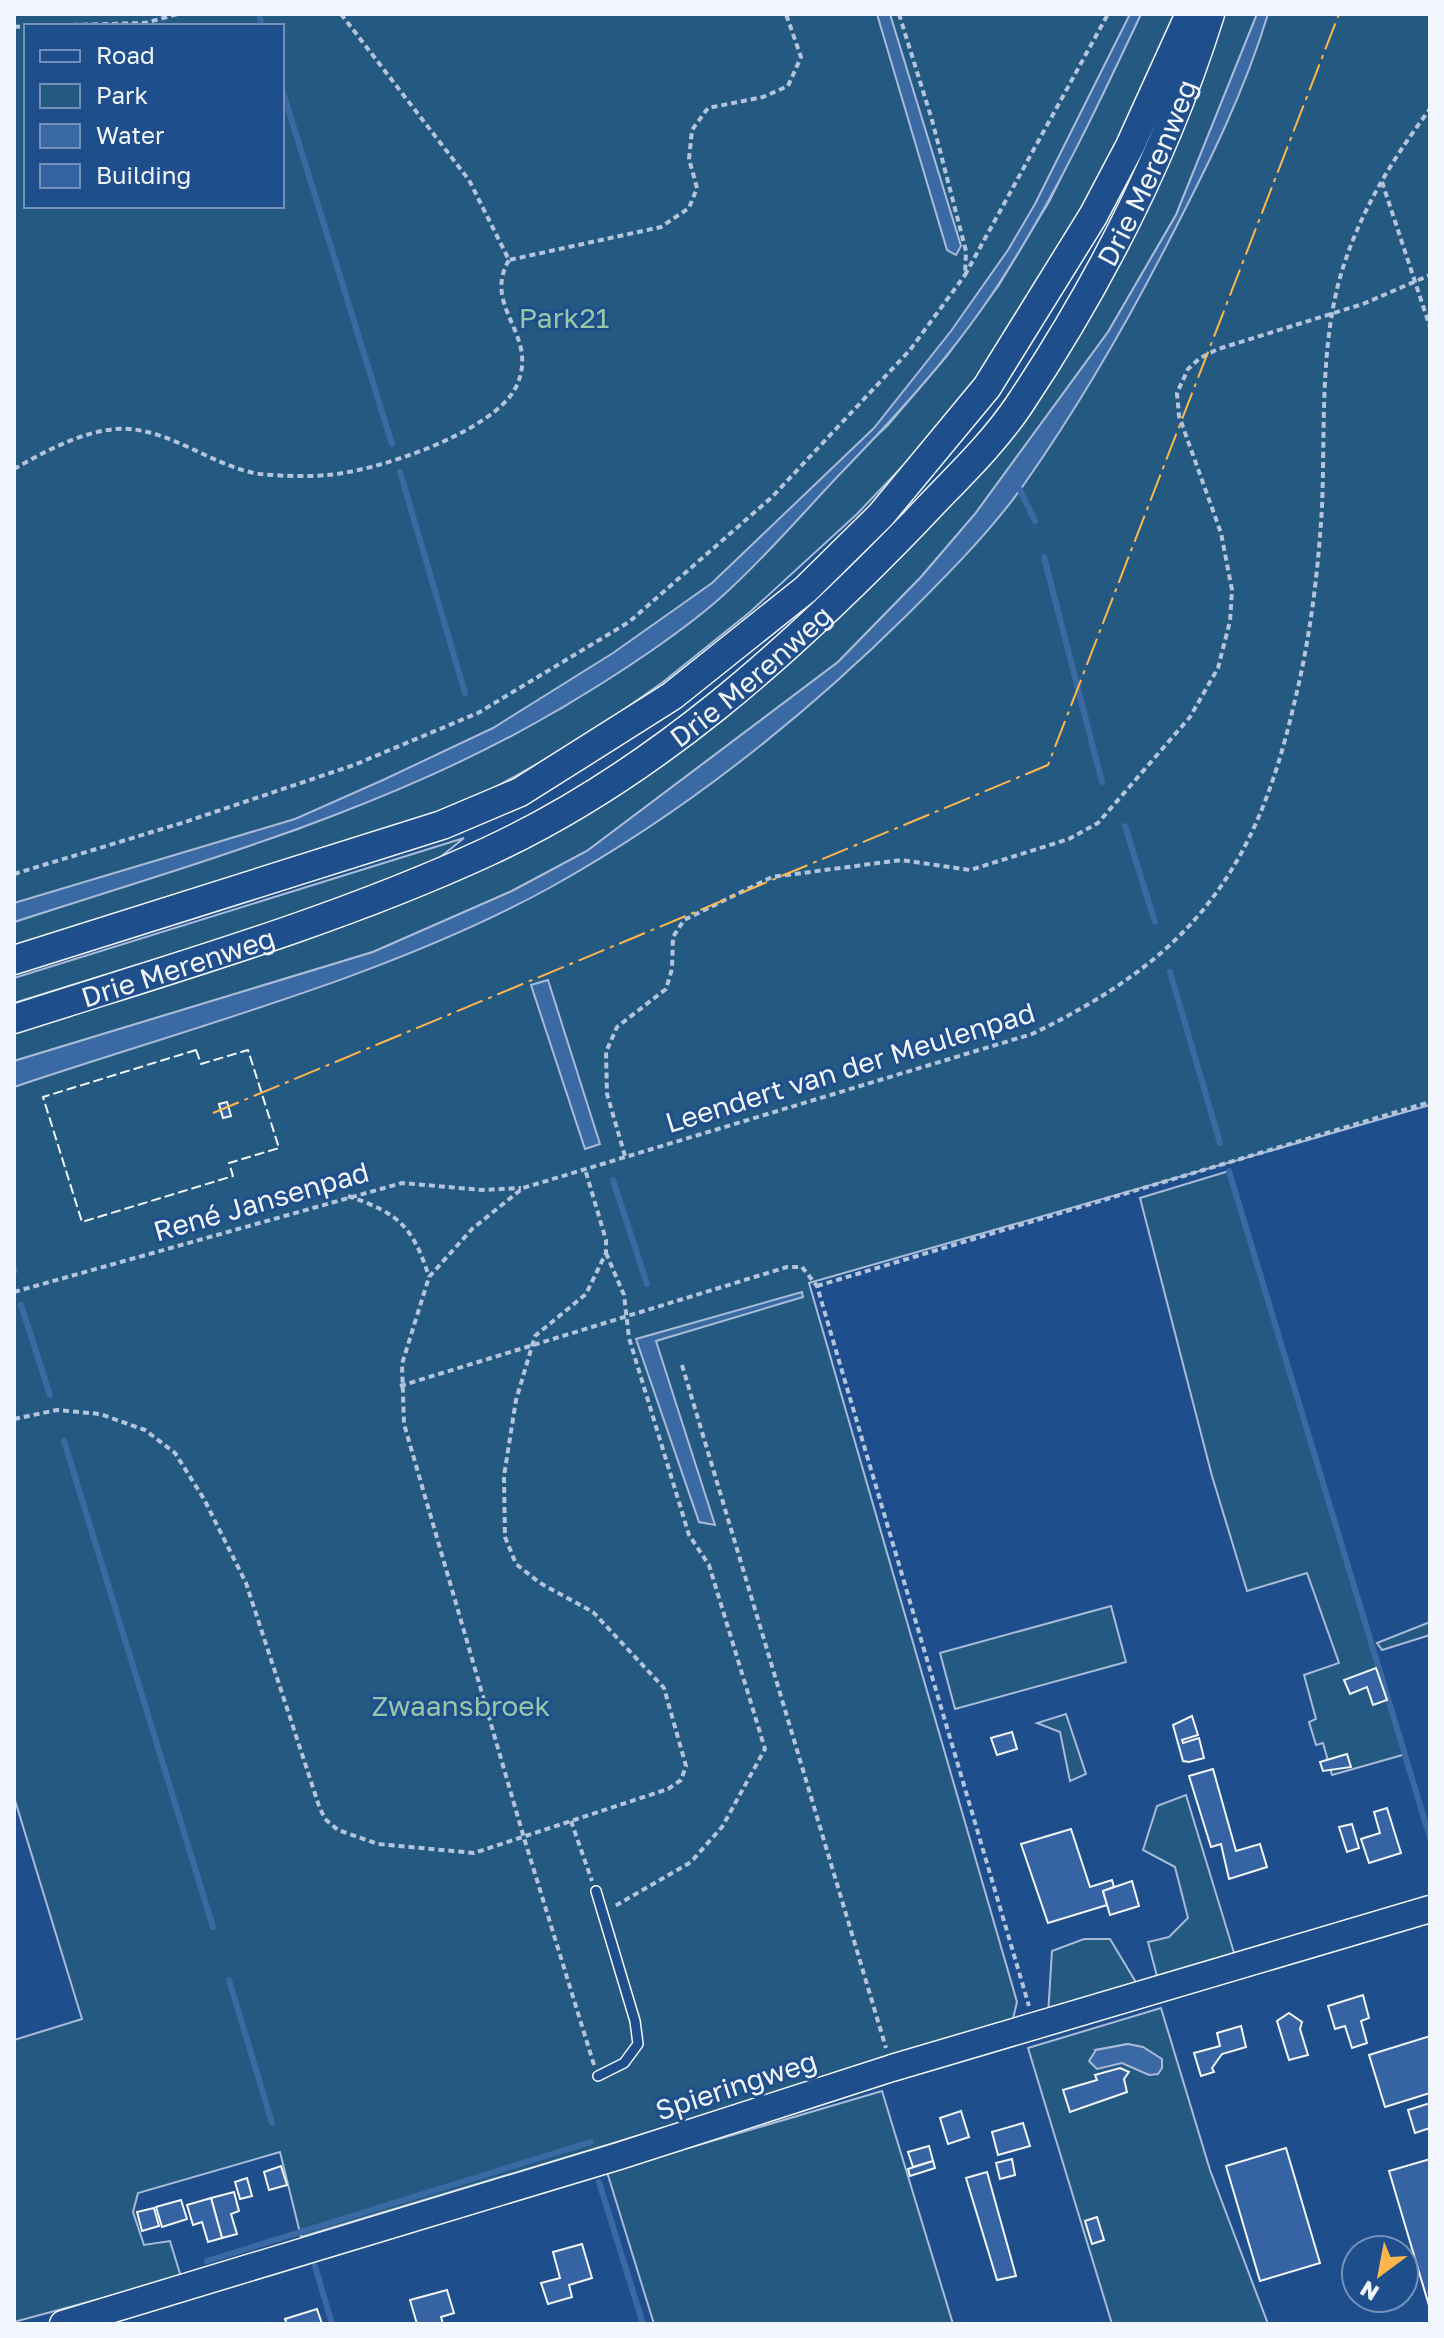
<svg xmlns="http://www.w3.org/2000/svg" width="1444" height="2338" viewBox="0 0 1444 2338" font-family="'Golos Text',sans-serif">
	<style>
		.green { fill: #245a82; stroke: #a8bbd7; stroke-width: 2; fill-rule: evenodd }
		.water { fill: #3b69a3; stroke: #a8bbd7; stroke-width: 2 }
		.lines { fill: none; stroke-linecap: round; stroke-linejoin: round }
		.stream { stroke: #3b69a3; stroke-width: 6 }
		.building { fill: #3563a3; stroke: #f2f6ff; stroke-width: 2 }
		.lane-casing { stroke: #f2f6ff; stroke-width: 12 }
		.secondary-casing { stroke: #f2f6ff; stroke-width: 29 }
		.primary-casing { stroke: #f2f6ff; stroke-width: 31 }
		.path { stroke: #b3c4dc; stroke-width: 4; stroke-dasharray: 6 4; stroke-linecap: butt }
		.lane { stroke: #1f4e8c; stroke-width: 9 }
		.secondary { stroke: #1f4e8c; stroke-width: 26 }
		.primary { stroke: #1f4e8c; stroke-width: 28 }
		.fence { stroke: #f2f6ff; stroke-width: 2; stroke-dasharray: 10 4; stroke-linecap: butt }
		.power { stroke: #ffb74d; stroke-width: 2; stroke-dasharray: 28 6 4 6; stroke-linecap: butt }
		.labels { text-anchor: middle; dominant-baseline: central; stroke-width: 6; stroke-linejoin: round; paint-order: stroke }
		.street-label { font-size: 28px; fill: #f2f6ff; stroke: #1f4e8c }
		.park-label { font-size: 28px; fill: #97c8a6; stroke: #1f4e8c }
	</style>
	<rect width="100%" height="100%" fill="#1f4e8c"/>
	<g class="green">
		<path d="M14,14H1135L1022,238L904,399L785,525L657,633L502,734L300,823L14,913ZM26,26H282V206H26Z"/>
		<path d="M1141,14H1184L1131,129L979,375L917,451L857,514L750,612L663,682L582,739L492,789L425,821L14,950V922L298,829L474,753L562,708L643,655L888,425L947,356L999,285L1050,200Z"/>
		<path d="M1221,14H1257L1176,215L1108,332L975,514L921,577L838,662L587,851L512,891L373,952L14,1061V1027L371,916L462,878L648,769L1028,400Z"/>
		<path d="M1261,14H1430V1105L809,1283L1017,2002L1012,2023L301,2237L280,2152L138,2193L133,2212L144,2245L170,2241L181,2277L14,2322V2040L82,2019L14,1797V1071L305,986L572,866L840,664L970,532L1078,394L1176,227Z"/>
		<path d="M464,838L438,859L298,915L14,1003V978Z"/>
		<path d="M1229,1171L1406,1754L1332,1775L1323,1743L1316,1745L1309,1722L1316,1719L1304,1675L1339,1663L1307,1573L1247,1591L1212,1476L1140,1198Z"/>
		<path d="M1111,1606L1126,1662L955,1709L940,1653Z"/>
		<path d="M1430,1622V1635L1382,1650L1377,1643Z"/>
		<path d="M1066,1714L1086,1774L1070,1781L1060,1732L1037,1723Z"/>
		<path d="M1186,1795L1235,1956L1158,1980L1148,1942L1169,1937L1188,1918L1175,1867L1143,1850L1157,1806Z"/>
		<path d="M1084,1939H1110L1140,1989L1048,2015L1052,1951Z"/>
		<path d="M1161,2008L1210,2170L1268,2324H1112L1028,2048ZM1128,2044L1138,2068L1096,2050Z"/>
		<path d="M882,2091L953,2324H654L607,2172Z"/>
	</g>
	<g class="water">
		<path d="M877,14H890L961,246L956,255L947,250Z"/>
		<path d="M1130,14H1141C1098,106 1055,197 1000,282C955,352 898,414 840,474C804,512 769,553 730,589C688,629 614,677 563,707C394,808 200,862 14,922V903L295,819L383,780L493,728L613,653L712,583L874,428L951,331L1008,250L1035,204Z"/>
		<path d="M1257,14H1268C1245,90 1211,159 1175,229C1131,316 1081,403 1025,483C992,530 949,573 909,613C803,718 682,814 551,887C390,976 189,1028 14,1087V1061L373,952L512,891L587,851L838,662L921,577L975,514L1108,332L1176,215Z"/>
		<path d="M548,980L600,1144L585,1149L531,985Z"/>
		<path d="M802,1292L803,1297L656,1341L715,1525L699,1522L636,1339Z"/>
		<path d="M1128,2044L1143,2047L1162,2059V2068L1158,2074L1149,2075L1122,2063L1097,2069L1089,2061L1096,2050Z"/>
	</g>
	<g class="lines">
		<g class="stream">
			<path d="M259,14L262,26"/>
			<path d="M282,89L392,444"/>
			<path d="M400,472L465,693"/>
			<path d="M1020,490L1035,521"/>
			<path d="M1044,557L1102,782"/>
			<path d="M1125,826L1155,922"/>
			<path d="M1170,972L1220,1143"/>
			<path d="M1229,1171L1430,1838"/>
			<path d="M613,1180L647,1284"/>
			<path d="M14,1268L15,1271"/>
			<path d="M21,1305L50,1395"/>
			<path d="M64,1441L213,1927"/>
			<path d="M229,1980L272,2123"/>
			<path d="M599,2182L643,2324"/>
			<path d="M207,2261L591,2142"/>
			<path d="M315,2266L332,2324"/>
		</g>
	</g>
	<g class="building">
		<path d="M227,1102L231,1116L223,1118L219,1104Z"/>
		<path d="M1376,1668L1387,1700L1373,1705L1367,1687L1350,1694L1344,1680Z"/>
		<path d="M1192,1716L1198,1735L1182,1740L1183,1743L1199,1738L1204,1758L1189,1762L1183,1761L1173,1725Z"/>
		<path d="M1012,1732L1017,1749L997,1755L991,1738Z"/>
		<path d="M1347,1754L1351,1767L1323,1771L1320,1762Z"/>
		<path d="M1213,1769L1236,1851L1260,1844L1267,1867L1229,1879L1221,1844L1211,1847L1189,1776Z"/>
		<path d="M1387,1808L1401,1853L1369,1863L1361,1839L1380,1833L1374,1812Z"/>
		<path d="M1352,1824L1359,1848L1347,1852L1339,1827Z"/>
		<path d="M1071,1829L1090,1887L1112,1880L1114,1887L1103,1891L1107,1905L1048,1923L1021,1844Z"/>
		<path d="M1132,1881L1139,1906L1110,1915L1103,1891Z"/>
		<path d="M1363,1995L1369,2018L1361,2021L1367,2043L1352,2048L1345,2026L1335,2029L1328,2006Z"/>
		<path d="M1289,2013L1302,2022L1300,2029L1308,2055L1289,2060L1277,2021Z"/>
		<path d="M1241,2026L1246,2047L1222,2054L1212,2068L1214,2072L1201,2076L1194,2053L1220,2046L1217,2033Z"/>
		<path d="M1430,2036V2093L1385,2107L1369,2055Z"/>
		<path d="M1120,2068L1129,2072L1124,2079L1127,2092L1070,2112L1063,2090L1097,2080L1095,2075Z"/>
		<path d="M1430,2103V2128L1415,2133L1408,2110Z"/>
		<path d="M961,2111L969,2137L948,2144L940,2118Z"/>
		<path d="M1023,2123L1030,2146L998,2155L992,2132Z"/>
		<path d="M929,2146L933,2161L913,2167L908,2152Z"/>
		<path d="M1286,2148L1320,2263L1260,2281L1226,2166Z"/>
		<path d="M1012,2159L1015,2175L1000,2179L996,2163Z"/>
		<path d="M1430,2159V2309L1389,2171Z"/>
		<path d="M933,2161L935,2168L910,2176L908,2169Z"/>
		<path d="M281,2166L287,2185L269,2190L264,2172Z"/>
		<path d="M987,2172L1016,2276L997,2280L966,2178Z"/>
		<path d="M247,2178L252,2196L240,2199L235,2182Z"/>
		<path d="M234,2192L239,2211L231,2214L237,2234L222,2238L211,2198Z"/>
		<path d="M211,2198L222,2238L208,2242L202,2222L193,2225L187,2205Z"/>
		<path d="M181,2200L187,2219L162,2227L156,2207Z"/>
		<path d="M154,2208L159,2226L142,2231L137,2212Z"/>
		<path d="M1097,2217L1104,2240L1092,2244L1085,2221Z"/>
		<path d="M582,2244L592,2278L569,2285L572,2297L548,2304L541,2283L560,2278L553,2252Z"/>
		<path d="M447,2290L454,2313L441,2317L443,2324H417L410,2300Z"/>
		<path d="M317,2309L322,2324H287L285,2319Z"/>
	</g>
	<g class="lines">
		<g class="lane-casing">
			<path id="lane" d="M596,1891L635,2021L638,2044L624,2063L598,2076"/>
		</g>
		<g class="secondary-casing">
			<path id="secondary" d="M63,2324L619,2156L892,2068L1430,1909"/>
		</g>
		<g class="primary-casing">
			<g id="primary">
				<path d="M14,960L442,825L520,792L672,696L806,589L881,515L987,387L1093,216L1130,146L1190,14"/>
				<path id="s1" d="M14,1019C173,968 335,922 487,852C652,776 790,651 915,522C950,484 990,448 1019,405C1099,285 1167,152 1210,14"/>
			</g>
		</g>
		<g class="path">
			<path d="M341,14L469,180L509,260L661,227L689,208L697,188L689,159L692,130L708,108L763,97L788,86L801,57L786,14"/>
			<path d="M899,14L932,120L966,251L965,275L1108,14"/>
			<path d="M32,26L145,23L178,14"/>
			<path d="M14,27L26,26"/>
			<path d="M1382,182L1430,327"/>
			<path d="M14,469C44,452 80,432 116,429C166,425 212,467 260,474C281,476 306,477 327,475C375,472 494,432 516,387C541,335 481,308 509,260"/>
			<path d="M14,874L185,822L354,765L478,713L629,622L772,497L910,350L965,275"/>
			<path d="M625,1156L607,1094L606,1052L617,1027L666,989L672,969L673,937L684,920L772,877L901,860L970,870L1069,839L1098,823L1190,717L1218,668L1230,621L1232,590L1221,533L1179,416L1177,393L1188,369L1200,358L1218,349L1363,304L1430,275"/>
			<path d="M348,1196C398,1213 413,1226 429,1277"/>
			<path d="M606,1253L624,1295L629,1338L689,1535L709,1565L765,1749L722,1827L691,1862L615,1906"/>
			<path d="M817,1286L1430,1102"/>
			<path d="M14,1292L402,1183L482,1190L521,1188"/>
			<path d="M682,1365L886,2048"/>
			<path d="M400,1386L787,1267H802L817,1286L1029,2006"/>
			<path d="M14,1419L57,1410L100,1414L145,1430L175,1453L204,1499L246,1583L319,1806L325,1819L338,1830L378,1844L474,1853L668,1789L681,1780L686,1766L664,1688L593,1612L540,1583L516,1564L505,1537L504,1476L516,1400L535,1336L586,1294L606,1253V1240L585,1169"/>
			<path d="M571,1821L592,1881"/>
			<path d="M594,2065L524,1838L404,1424L402,1364L429,1277L472,1229L523,1188L1032,1034C1190,958 1255,874 1294,704C1310,640 1318,574 1322,507C1325,435 1320,356 1338,285C1355,220 1390,162 1430,109"/>
		</g>
		<use href="#lane" class="lane"/>
		<use href="#secondary" class="secondary"/>
		<use href="#primary" class="primary"/>
		<path class="fence" d="M196,1050L201,1064L248,1050L279,1148L229,1163L233,1176L82,1222L43,1097Z"/>
		<path class="power" d="M213,1113L1048,765L1339,14"/>
	</g>
	<g class="labels">
		<g class="street-label">
			<text stroke="none"><textPath href="#s1" startOffset="1468">Drie Merenweg</textPath></text>
			<text stroke="none"><textPath href="#s1" startOffset="820">Drie Merenweg</textPath></text>
			<text stroke="none"><textPath href="#s1" startOffset="172">Drie Merenweg</textPath></text>
			<text transform="translate(850 1067) rotate(-17)">Leendert van der Meulenpad</text>
			<text transform="translate(261 1201) rotate(-16)">René Jansenpad</text>
			<text transform="translate(736 2085) rotate(-18)">Spieringweg</text>
		</g>
		<g class="park-label">
			<text x="564" y="317">Park21</text>
			<text x="461" y="1705">Zwaansbroek</text>
		</g>
	</g>
	<rect width="1444" height="2338" fill="none" stroke="#f2f6ff" stroke-width="32"/>
	<rect x="24" y="24" width="260" height="184" fill="#1f4e8c" stroke="#7391ba" stroke-width="2"/>
	<rect x="40" y="50" width="40" height="12" fill="#1f4e8c" stroke="#7391ba" stroke-width="2"/>
	<text x="96" y="64" font-size="24" fill="#f2f6ff">Road</text>
	<rect x="40" y="84" width="40" height="24" fill="#245a82" stroke="#7391ba" stroke-width="2"/>
	<text x="96" y="104" font-size="24" fill="#f2f6ff">Park</text>
	<rect x="40" y="124" width="40" height="24" fill="#3b69a3" stroke="#7391ba" stroke-width="2"/>
	<text x="96" y="144" font-size="24" fill="#f2f6ff">Water</text>
	<rect x="40" y="164" width="40" height="24" fill="#3563a3" stroke="#7391ba" stroke-width="2"/>
	<text x="96" y="184" font-size="24" fill="#f2f6ff">Building</text>
	<g transform="translate(1380 2274) rotate(212)"><circle r="38" fill="#1f4e8c" stroke="#7391ba" stroke-width="2"/>
	<path d="M0-6L14 30L0 20L-14 30Z" fill="#ffb74d"/>
	<text y="-12" font-size="22" font-weight="bold" text-anchor="middle" fill="#f2f6ff">N</text>
	</g>
</svg>
